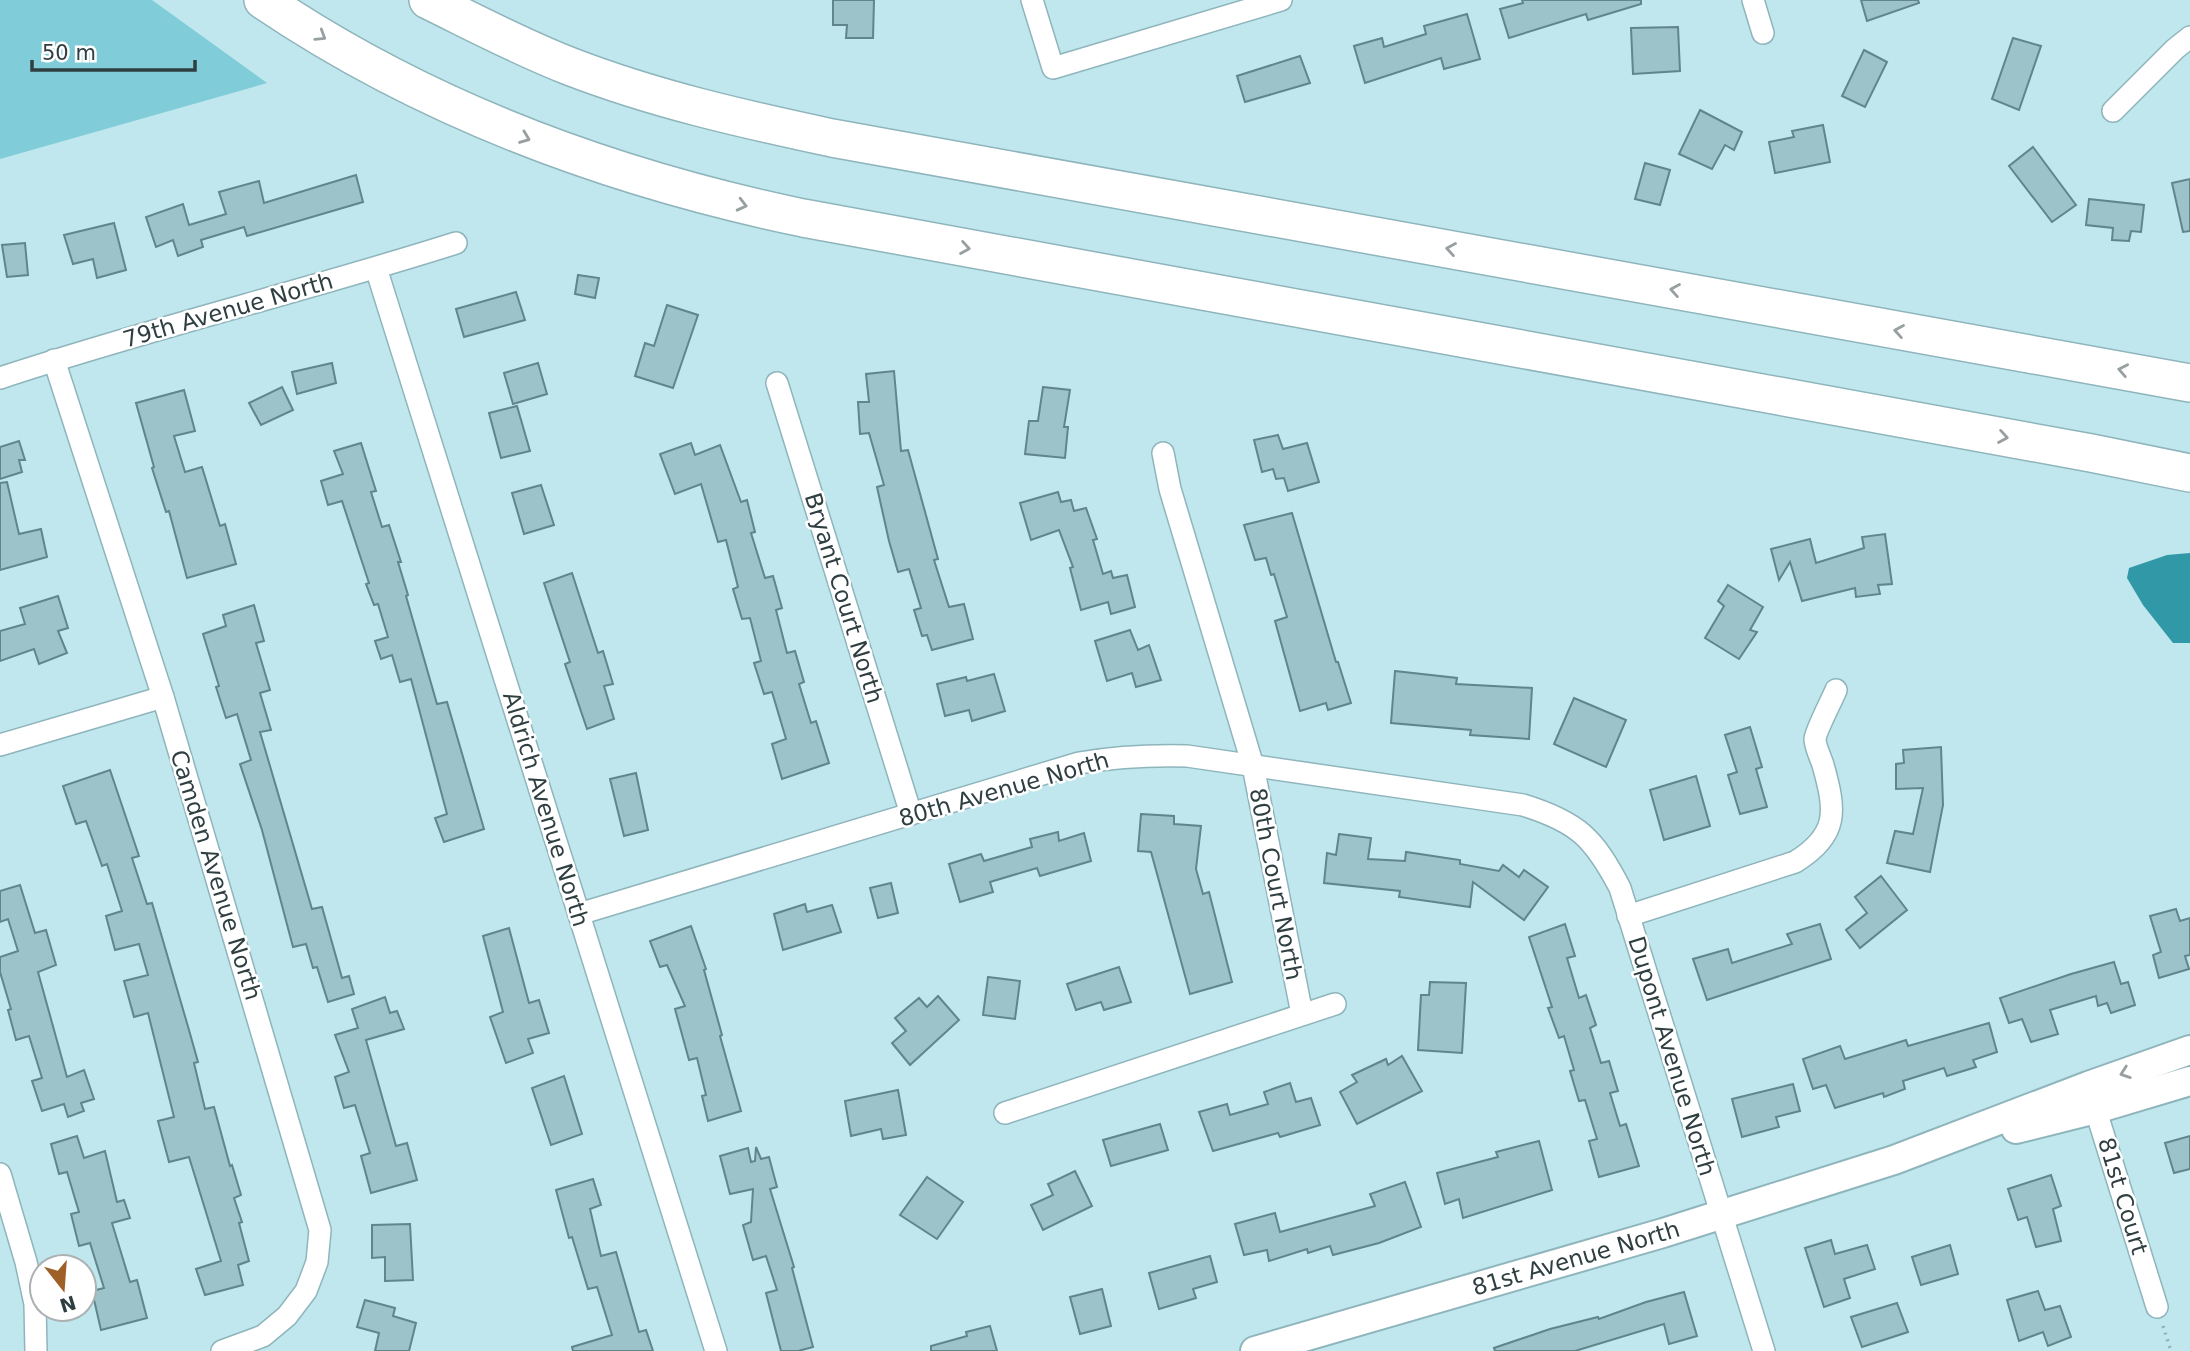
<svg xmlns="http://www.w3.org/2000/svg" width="2190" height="1351" viewBox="0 0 2190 1351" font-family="'DejaVu Sans',sans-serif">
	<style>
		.green { fill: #80ccd8 }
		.water { fill: #3198a7 }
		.building { fill: #9cc3c9; stroke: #60858b; stroke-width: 2 }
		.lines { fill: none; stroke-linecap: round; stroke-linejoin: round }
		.street-casing { stroke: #8fb5bc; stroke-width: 24 }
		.secondary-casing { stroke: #8fb5bc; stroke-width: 32 }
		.highway-casing { stroke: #8fb5bc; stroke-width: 40 }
		.path { stroke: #91b2b6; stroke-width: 3.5; stroke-dasharray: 2 5; stroke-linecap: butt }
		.street { stroke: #fff; stroke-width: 21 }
		.secondary { stroke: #fff; stroke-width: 28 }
		.highway { stroke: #fff; stroke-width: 37 }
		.oneway { stroke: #979fa0 }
		.labels { text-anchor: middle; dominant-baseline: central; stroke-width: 5; stroke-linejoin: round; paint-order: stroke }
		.street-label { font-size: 23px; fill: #2f3f41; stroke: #fff }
	</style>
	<rect width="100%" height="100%" fill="#bfe7ed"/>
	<path class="green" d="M0,0H152L267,83L0,159Z"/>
	<path class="water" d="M2190,553V643H2173L2143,605L2127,578L2129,568L2167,555Z"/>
	<g class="building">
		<path d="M833,0H874L873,38H846L847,25H833Z"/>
		<path d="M1522,0H1641V4L1588,20L1586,14L1509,38L1500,9L1523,3Z"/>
		<path d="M1861,0H1918L1919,3L1867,21Z"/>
		<path d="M1467,14L1480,59L1444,69L1441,58L1365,83L1354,46L1382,38L1384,47L1426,34L1424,26Z"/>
		<path d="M1678,27L1680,71L1633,74L1631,28Z"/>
		<path d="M2013,38L2041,46L2019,110L1992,99Z"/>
		<path d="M1864,50L1887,62L1865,107L1842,96Z"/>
		<path d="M1300,56L1310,83L1245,102L1237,76Z"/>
		<path d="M1700,110L1742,132L1734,150L1725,145L1712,169L1679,154Z"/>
		<path d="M1823,125L1830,162L1775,173L1769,142L1794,137L1792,131Z"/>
		<path d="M2033,147L2076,205L2052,222L2009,166Z"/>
		<path d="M1645,163L1670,170L1660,205L1635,199Z"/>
		<path d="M356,175L363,202L247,236L244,227L201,240L203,247L178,256L173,240L156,247L146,217L183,204L189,225L226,214L219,192L259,181L264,203Z"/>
		<path d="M2190,179V231L2183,232L2172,183Z"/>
		<path d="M2089,199L2144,205L2141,232L2131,231L2129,241L2112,240L2113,228L2086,225Z"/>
		<path d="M114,223L126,270L97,278L93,259L73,264L64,235Z"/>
		<path d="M25,243L28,275L7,277L2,245Z"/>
		<path d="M578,275L599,278L595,298L575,294Z"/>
		<path d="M516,292L525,320L464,337L456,309Z"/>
		<path d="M667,305L698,315L673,388L635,376L645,343L654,346Z"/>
		<path d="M332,363L336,383L297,394L292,372Z"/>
		<path d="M538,363L547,394L513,404L504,373Z"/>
		<path d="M894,371L901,451L908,450L938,559L934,560L949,607L964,604L973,639L932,650L927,635L922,636L914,610L921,608L909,569L898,572L889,541L877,487L884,485L869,433L860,434L858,402H869L866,374Z"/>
		<path d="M282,387L293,410L261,425L249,403Z"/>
		<path d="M1043,387L1070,390L1064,427H1068L1065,458L1025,454L1029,421H1038Z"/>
		<path d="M184,390L195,431L174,436L185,472L202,467L220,526L225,524L236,564L187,578L169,511L166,512L152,468L154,467L136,403Z"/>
		<path d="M517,406L530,451L501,458L489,413Z"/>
		<path d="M1278,435L1283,449L1307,443L1319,482L1288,491L1284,478L1276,479L1273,469L1262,472L1254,440Z"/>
		<path d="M19,441L25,460H19L22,472L0,479V447Z"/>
		<path d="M361,443L376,491L371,492L382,527L389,525L401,562H398L408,595L406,596L437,704L447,702L484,829L444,842L435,818L447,814L411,679L400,682L392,655L381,659L375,641L388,637L378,604L374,605L366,584L369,583L342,501L328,505L321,481L343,474L334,451Z"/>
		<path d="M691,443L695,455L720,445L741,502L747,500L755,532L751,533L765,578L773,576L782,608L776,610L787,653L795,651L804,682L799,684L811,723L816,721L829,763L782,779L772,744L786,739L772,692L764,694L754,663L761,661L750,618L742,619L733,589L738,587L726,540L718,542L701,484L675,494L660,454Z"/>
		<path d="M7,482L19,534L41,529L47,557L0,570V483Z"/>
		<path d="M541,485L554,525L524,534L512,493Z"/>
		<path d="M1058,492L1061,502L1071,500L1074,511L1086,508L1097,539L1093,540L1103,574L1111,571L1113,578L1127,575L1135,607L1111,614L1108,602L1081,610L1070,568L1073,567L1059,530L1031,540L1020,503Z"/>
		<path d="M1292,513L1336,662H1338L1351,703L1328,710L1326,703L1300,711L1275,621L1287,617L1274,574L1271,575L1266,558L1255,560L1244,525Z"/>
		<path d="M1885,534L1892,584L1878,585L1880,594L1856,597L1855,588L1802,601L1790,562L1779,580L1771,549L1810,539L1816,563L1864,548L1862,537Z"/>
		<path d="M572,573L598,653L603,651L613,684L604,686L614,719L587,729L565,664L570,662L544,583Z"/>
		<path d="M1728,585L1763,607L1750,630L1757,632L1739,659L1705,638L1724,606L1718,601Z"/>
		<path d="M58,596L68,628L58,631L67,653L39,664L34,649L0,661V631L25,624L20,608Z"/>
		<path d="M254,605L264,641L256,643L270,690L260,693L271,730L260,732L312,909L322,907L342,978L349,976L354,994L328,1002L317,967L313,968L306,944L293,947L262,830L240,764L251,760L237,714L226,718L216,687L219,686L203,634L226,626L223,615Z"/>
		<path d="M1130,630L1138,650L1149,645L1161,680L1136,687L1132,673L1107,681L1095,641Z"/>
		<path d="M1395,671L1457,678L1456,684L1532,688L1529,739L1470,735L1471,730L1391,723Z"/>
		<path d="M994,674L1005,711L972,721L969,710L945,716L937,684L966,677L967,681Z"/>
		<path d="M1574,698L1626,720L1606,767L1554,744Z"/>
		<path d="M1750,727L1762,767L1756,769L1767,807L1740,814L1728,775L1737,772L1725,735Z"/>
		<path d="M1941,747L1943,805L1930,872L1887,863L1895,831L1913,834L1923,788L1896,789V764L1904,763L1903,750Z"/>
		<path d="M110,770L139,856L132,858L147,904L152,903L189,1030L198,1062L194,1063L205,1109L214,1107L230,1166L232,1165L241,1195L234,1198L242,1222L239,1223L249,1261L238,1265L243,1285L205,1295L196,1269L221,1261L189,1157L169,1162L158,1121L174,1117L148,1013L134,1017L124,981L148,975L139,944L115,950L106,916L122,911L107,864L102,866L86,821L76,824L63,786Z"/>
		<path d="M636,773L648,830L624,836L610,779Z"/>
		<path d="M1696,776L1710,826L1664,840L1650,790Z"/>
		<path d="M1141,814L1174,816V824L1201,826L1196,869L1203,894L1209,892L1232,982L1190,994L1151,852L1138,851Z"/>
		<path d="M1058,832L1059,841L1084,833L1091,861L1040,876L1037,868L990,882L993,892L960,902L949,864L981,854L984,861L1032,847L1030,839Z"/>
		<path d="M1339,834L1371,838L1368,859L1405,861L1406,852L1460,860V864L1499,871L1503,865L1519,877L1524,870L1548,887L1524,920L1473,882L1470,907L1399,897L1400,891L1324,883L1327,853L1336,855Z"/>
		<path d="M1881,876L1907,910L1860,948L1846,930L1867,913L1855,897Z"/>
		<path d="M891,883L898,913L878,918L870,888Z"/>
		<path d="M20,885L35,933L46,930L56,965L38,972L67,1077L84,1070L94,1099L81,1103L84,1111L68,1117L64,1104L42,1111L32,1081L42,1078L29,1036L16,1040L8,1010L11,1009L0,972V957L18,951L8,919L0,922V891Z"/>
		<path d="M805,904L807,912L832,905L841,932L783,950L774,914Z"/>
		<path d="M2176,909L2180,921L2190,918V955L2185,956L2189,969L2159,978L2153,955L2161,952L2150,916Z"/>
		<path d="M1565,924L1575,956L1567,958L1579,998L1586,995L1596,1025L1590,1028L1601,1063L1609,1061L1618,1091L1610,1093L1620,1126L1626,1124L1639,1166L1599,1177L1589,1141L1597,1139L1585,1100L1579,1101L1570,1071L1574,1070L1564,1036L1559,1038L1548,1008L1552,1007L1529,937Z"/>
		<path d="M1820,924L1831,959L1707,1000L1693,959L1728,949L1732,963L1792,944L1787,934Z"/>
		<path d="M691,926L706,969L704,970L722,1035L720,1036L741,1111L708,1121L702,1096L706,1095L697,1058L689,1060L675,1009L685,1006L667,965L660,967L650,941Z"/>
		<path d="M509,928L529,1003L539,1000L549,1033L528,1039L533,1053L506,1063L490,1017L503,1012L483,936Z"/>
		<path d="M2114,962L2121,984L2128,982L2135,1005L2111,1013L2107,1003L2098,1006L2096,996L2050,1010L2058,1034L2031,1042L2022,1019L2009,1023L2000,998L2071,974Z"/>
		<path d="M1119,967L1131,1002L1104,1010L1101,1002L1076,1010L1067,984Z"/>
		<path d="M988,977L1020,981L1015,1019L983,1015Z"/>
		<path d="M1430,982L1466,983L1462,1053L1418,1050L1421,995H1429Z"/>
		<path d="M938,996L959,1020L910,1065L892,1043L906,1031L895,1018L919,998L927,1007Z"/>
		<path d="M385,997L390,1013L397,1011L404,1029L366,1040L396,1146L407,1143L417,1180L371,1193L361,1156L370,1153L355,1105L344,1108L335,1077L349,1072L335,1035L358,1028L352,1009Z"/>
		<path d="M1989,1023L1997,1052L1973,1060L1976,1067L1947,1076L1944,1068L1903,1081L1905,1089L1884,1097L1883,1093L1835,1108L1826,1085L1813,1089L1803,1059L1840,1046L1845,1059L1906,1040L1908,1046Z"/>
		<path d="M1402,1056L1422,1091L1357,1124L1340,1092L1357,1082L1352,1075L1386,1059L1388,1065Z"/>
		<path d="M564,1076L582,1134L551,1145L532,1088Z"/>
		<path d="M1290,1083L1296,1102L1311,1098L1320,1125L1280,1137L1278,1133L1213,1151L1199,1112L1227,1104L1230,1115L1268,1104L1264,1092Z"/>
		<path d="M1793,1084L1800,1111L1776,1117L1779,1127L1742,1137L1732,1099Z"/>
		<path d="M898,1090L906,1135L883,1139L881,1129L851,1136L845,1101Z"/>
		<path d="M1160,1124L1168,1150L1111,1166L1103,1140Z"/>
		<path d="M77,1136L84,1158L105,1151L117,1202L124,1200L130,1218L112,1223L130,1282L137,1280L147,1318L101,1330L92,1291L104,1288L90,1243L79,1246L71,1214L79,1212L67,1172L59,1174L51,1144Z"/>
		<path d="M2190,1136V1169L2174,1173L2165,1143Z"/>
		<path d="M1539,1141L1552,1190L1463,1218L1459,1199L1445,1204L1437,1173L1498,1157L1496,1152Z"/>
		<path d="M756,1147L761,1159L769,1157L777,1187L770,1189L794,1267L792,1268L813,1347L798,1351H781L766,1293L777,1290L766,1256L753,1260L743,1225L751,1222L753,1189L730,1194L720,1156L748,1148L751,1162L755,1161Z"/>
		<path d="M1075,1171L1092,1206L1043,1230L1031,1205L1053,1195L1048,1184Z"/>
		<path d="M2051,1175L2061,1206L2053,1209L2061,1241L2036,1247L2027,1217L2018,1220L2008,1189Z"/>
		<path d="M927,1177L963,1202L937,1239L900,1215Z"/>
		<path d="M593,1179L601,1205L590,1209L601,1256L616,1252L639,1332L646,1330L653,1351H573L572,1347L612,1335L597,1287L588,1289L572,1237L569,1238L556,1190Z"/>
		<path d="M1405,1182L1421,1227L1379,1243L1333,1255L1330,1246L1308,1253L1307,1249L1269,1261L1267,1250L1244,1255L1235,1224L1275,1213L1280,1232L1375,1206L1370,1194Z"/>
		<path d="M410,1224L413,1280L385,1281V1257L372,1258V1225Z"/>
		<path d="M1831,1240L1835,1254L1867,1245L1875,1269L1844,1279L1850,1298L1824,1307L1805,1248Z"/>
		<path d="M1950,1245L1958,1274L1921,1285L1912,1257Z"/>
		<path d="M1210,1256L1217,1282L1193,1289L1196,1298L1159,1309L1149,1273Z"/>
		<path d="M1102,1289L1111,1326L1080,1334L1070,1297Z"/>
		<path d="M2038,1291L2045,1310L2060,1306L2071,1337L2048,1346L2043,1332L2019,1341L2007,1300Z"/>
		<path d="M1684,1292L1697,1336L1669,1344L1664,1324L1575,1351H1495L1494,1348L1550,1329L1598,1317L1599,1319L1646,1302Z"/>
		<path d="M365,1300L395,1308L393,1316L416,1323L409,1351H375L379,1333L357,1327Z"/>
		<path d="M1897,1303L1908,1332L1862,1347L1851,1317Z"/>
		<path d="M990,1326L997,1351H931V1346L967,1336L966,1332Z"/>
	</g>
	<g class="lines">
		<g class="street-casing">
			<g id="street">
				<path d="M1032,0L1053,68L1281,0"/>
				<path d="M1753,0L1763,33"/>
				<path d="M2113,111L2175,49L2190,37"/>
				<path d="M376,268L716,1351"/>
				<path d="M54,360L163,697L320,1230L317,1262L306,1291L287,1316L263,1336L222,1351"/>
				<path d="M0,378C151,328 305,291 456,243"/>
				<path d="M777,383L911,814"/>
				<path d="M1163,453L1170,489L1253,766L1302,1014"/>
				<path d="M0,745L163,697"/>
				<path d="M579,914L1079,763C1115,757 1150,755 1187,756L1523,805C1578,822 1594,838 1620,888L1764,1351"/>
				<path d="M1628,916L1795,862C1839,835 1836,811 1823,765C1821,758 1815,747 1815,739C1816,730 1832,700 1836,690"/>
				<path d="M2092,1098L2157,1307"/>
				<path d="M1005,1113L1335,1004"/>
				<path d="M0,1174L26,1262L35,1304L36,1351"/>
			</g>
		</g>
		<g class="secondary-casing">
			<g id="secondary">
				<path d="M2016,1129L2096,1109L2190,1081"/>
				<path id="s1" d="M1255,1351L1663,1233L1894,1160L2088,1086L2190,1050"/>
			</g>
		</g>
		<g class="highway-casing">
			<g id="highway">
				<path d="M263,0C427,111 611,178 803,218L2091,453L2190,473"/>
				<path d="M428,0C475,23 520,47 569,66C654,99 743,119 832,138L2190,383"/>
			</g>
		</g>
		<path class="path" d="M2163,1326L2171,1351"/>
		<use href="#street" class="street"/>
		<use href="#secondary" class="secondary"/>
		<use href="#highway" class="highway"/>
	</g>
	<defs><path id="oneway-chevron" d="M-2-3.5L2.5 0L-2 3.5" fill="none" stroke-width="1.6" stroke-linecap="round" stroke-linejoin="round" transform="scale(1.75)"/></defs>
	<g class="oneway">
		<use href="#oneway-chevron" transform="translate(321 36) rotate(32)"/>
		<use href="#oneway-chevron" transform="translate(525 138) rotate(21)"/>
		<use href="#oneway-chevron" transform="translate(742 205) rotate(14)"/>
		<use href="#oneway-chevron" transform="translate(965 248) rotate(10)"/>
		<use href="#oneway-chevron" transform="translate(1451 249) rotate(-170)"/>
		<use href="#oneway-chevron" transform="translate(1675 290) rotate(-170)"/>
		<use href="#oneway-chevron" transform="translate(1899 331) rotate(-170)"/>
		<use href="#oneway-chevron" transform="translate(2123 370) rotate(-169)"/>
		<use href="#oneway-chevron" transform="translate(2003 437) rotate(10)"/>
		<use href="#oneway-chevron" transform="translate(2125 1073) rotate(161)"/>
	</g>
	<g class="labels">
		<g class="street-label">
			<text transform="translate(228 310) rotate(-16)">79th Avenue North</text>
			<text transform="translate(844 598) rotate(73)">Bryant Court North</text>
			<text transform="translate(1004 789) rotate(-16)">80th Avenue North</text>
			<text transform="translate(546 809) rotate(73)">Aldrich Avenue North</text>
			<text transform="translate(216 875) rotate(73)">Camden Avenue North</text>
			<text transform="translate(1276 884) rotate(79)">80th Court North</text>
			<text transform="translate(1672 1056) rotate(73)">Dupont Avenue North</text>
			<text transform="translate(2123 1196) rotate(73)">81st Court</text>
			<text stroke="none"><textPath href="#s1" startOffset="334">81st Avenue North</textPath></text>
		</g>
	</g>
	<g transform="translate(63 1288) rotate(163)"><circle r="33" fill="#ffffff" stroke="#acb2b3" stroke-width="2"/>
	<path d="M0-5L12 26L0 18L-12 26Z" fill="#9f6028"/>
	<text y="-10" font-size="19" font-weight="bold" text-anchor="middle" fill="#2f3f41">N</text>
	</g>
	<path d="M32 60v10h163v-10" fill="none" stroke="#2f3f41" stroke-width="3.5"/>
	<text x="42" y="60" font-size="21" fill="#2f3f41" stroke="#ffffff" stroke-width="5" paint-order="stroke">50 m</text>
</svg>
